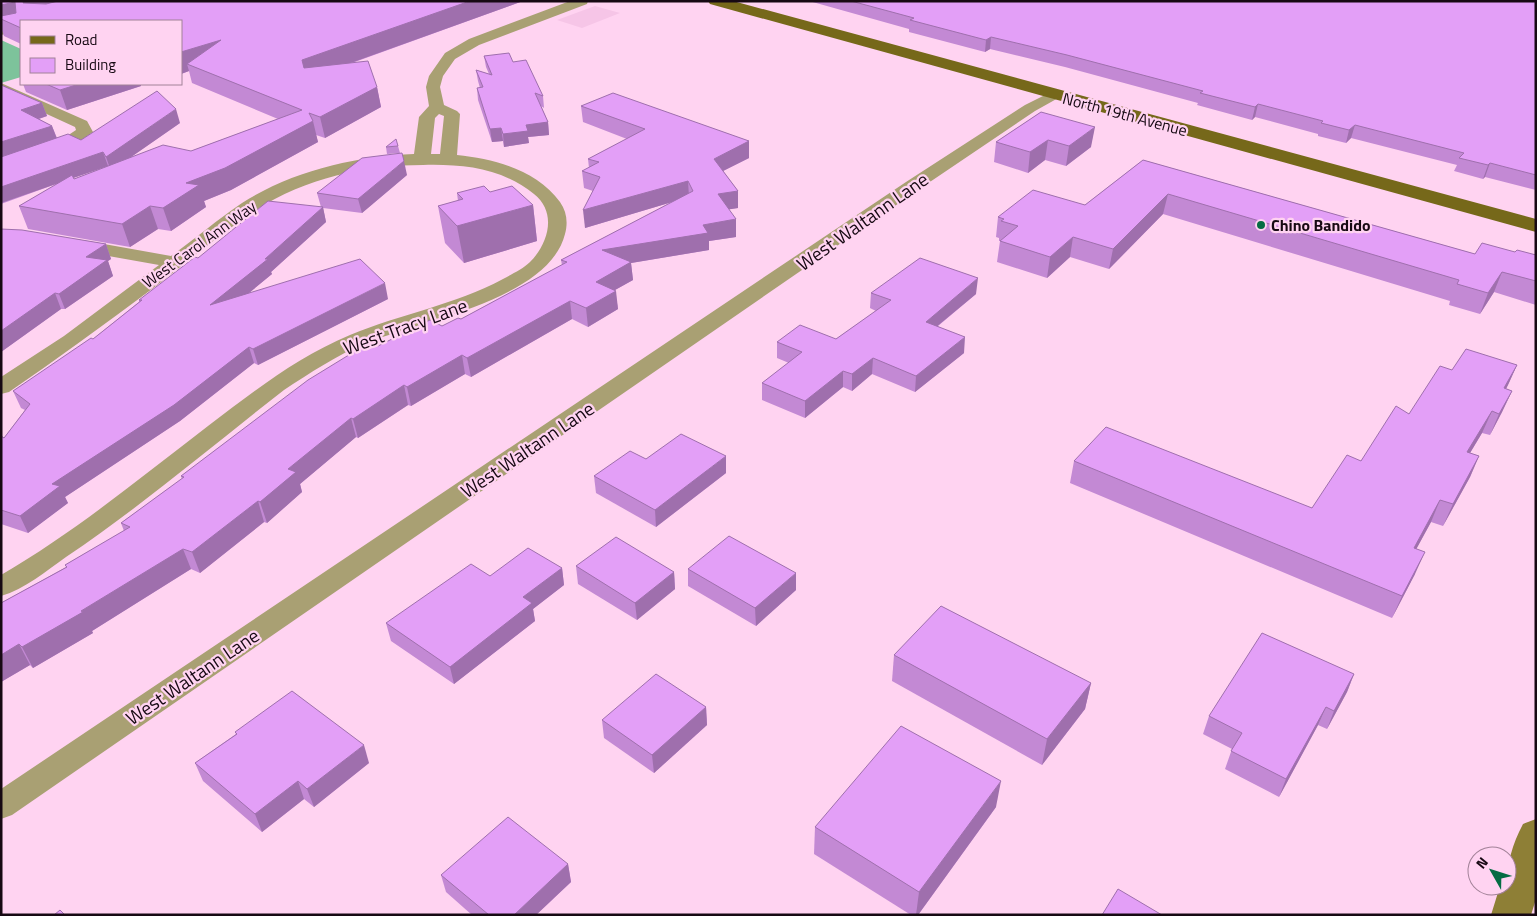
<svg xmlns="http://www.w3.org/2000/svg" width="1537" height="916" viewBox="0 0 1537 916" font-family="'Titillium Web',sans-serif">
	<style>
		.built { fill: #f6c5e7 }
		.green { fill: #7dc39b }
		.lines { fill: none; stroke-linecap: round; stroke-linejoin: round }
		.minor { fill: #a9a073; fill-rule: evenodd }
		.secondary { fill: #8e7f36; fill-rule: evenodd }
		.primary { fill: #76681a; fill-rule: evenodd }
		.wall { fill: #c389d4; fill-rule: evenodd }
		.shaded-wall { fill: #9f6fad }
		.building { fill: #e39ff7; stroke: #9f6fad }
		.poi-dot { fill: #056c43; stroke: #ffd3f1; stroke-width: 2 }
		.labels { text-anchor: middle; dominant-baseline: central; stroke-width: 4.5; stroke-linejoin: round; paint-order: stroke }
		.far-street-label { font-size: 16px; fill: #170913; stroke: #ffd3f1 }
		.far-poi-label { font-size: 16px; font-weight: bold; fill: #170913; stroke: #ffd3f1; text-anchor: start }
		.street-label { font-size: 19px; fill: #170913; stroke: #ffd3f1 }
	</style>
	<rect width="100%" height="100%" fill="#ffd3f1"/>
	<path class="built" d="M595,6L620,13L582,28L557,20Z"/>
	<path class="green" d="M1,40L21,49V77L1,83Z"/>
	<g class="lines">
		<g class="minor">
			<path d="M570,1H588L587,4L479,45L455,59L443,76L440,87L444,105L457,111L460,114L457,155C495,159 537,170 560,202C567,212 568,223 565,234C549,299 421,321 366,343C337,355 310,373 284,390C212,446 142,506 66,557C46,571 25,589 1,596V575C75,532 140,478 208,426C253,392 297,357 350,335C400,314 455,305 503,279C512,274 523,269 530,262C549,243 557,212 534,194C502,168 463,164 423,165C366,165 305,178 256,210C220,234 186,263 152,289C105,324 57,359 9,392L1,394V377L64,336L159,265L69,249L67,245L69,241L76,239L171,256C195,239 218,219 242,203C292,171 356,156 414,154L419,117L429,106L426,87L429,76L445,53L469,39ZM439,114L444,116L440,154H431L435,118Z"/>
			<path d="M21,22V30L1,35V27Z"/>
			<path d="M1,83L87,121L93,132L73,146L1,171V160L61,140L76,130L75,127L1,93Z"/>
			<path d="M1055,90L1060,91L1062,94L1060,97L1035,111L918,190L12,815L1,819V789L906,182L1025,105Z"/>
		</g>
		<path class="secondary" d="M1536,819V899L1531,915H1491L1500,886H1507C1507,863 1512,845 1523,824Z"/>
		<path class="primary" d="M708,1H733L1536,219V232L710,4Z"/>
	</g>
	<g class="wall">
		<path d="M1,1H523L352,63L377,87L381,107L325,138L316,135L318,142L231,190L204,201L206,207L171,231L158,229L130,247L28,229L19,206L59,183L1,204V85L42,103L47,116L39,119L52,126L57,138L81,140L180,123L131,157L191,151L278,119L192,83L189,71L181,74V21H21V44L4,36L1,28ZM108,166L74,179L73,178Z"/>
		<path d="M809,1H1536V190L1485,177L1483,179L1454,171L1457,165L1351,138L1346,143L1318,136V134L1255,117L1252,120L1197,105L1198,103L1065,67L990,49L985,52L909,32V29Z"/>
		<path d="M484,56L513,62L543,96L544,108L541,106L548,122L549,135L528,137L529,143L504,147L503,141L492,142L478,100L477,88H480L478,81L476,70L489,74L486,67Z"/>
		<path d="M23,84H141V86L67,110L26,92Z"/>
		<path d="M581,106L749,141V158L723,171L738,191V208L729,209L736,237L709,241V250L631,263L633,280L615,290L618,309L588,327L572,319L471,377L465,374L411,406L408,405L358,438L356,437L300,484L302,492L267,523L264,522L200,573L191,569L92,631L93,633L33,668L30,665L1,682V603L66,567L65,565L124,531L121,523L182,479L181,476L378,346L442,326L461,319L562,265L561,260L672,202L585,228L593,191L584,188L582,171L589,168L588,159L627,139L583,122Z"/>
		<path d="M1041,112L1091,147L1066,166L1045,160L1028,173L994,162L996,142Z"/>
		<path d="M398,146L400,153L387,154L386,147Z"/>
		<path d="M1143,160L1475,254L1515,252L1536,255V305L1494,292L1480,314L1449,305L1450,301L1163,214L1109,269L1070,257L1047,278L997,262L1000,241H999V238L996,237L998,217L1085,205Z"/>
		<path d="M407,175L362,213L323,208L326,222L271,272L272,274L249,293L388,299L258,365L254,363L180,421L65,497L68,503L28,533L1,524V436L4,438L25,410L21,408L13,391L93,339L139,302V300L198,258L321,207L317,193Z"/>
		<path d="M490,192L533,205L537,241L464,263L445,243L438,206L458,201L457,193Z"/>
		<path d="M1,229L106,244L111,259L108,261L113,276L65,309H61L1,352Z"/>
		<path d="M871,293L976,294L938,326L964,353L915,392L872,374L852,391L843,387L805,418L762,400V383L789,363L777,358V342L836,339L876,311L870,308Z"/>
		<path d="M1517,365L1506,389L1512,391L1502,412L1490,435L1482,433L1470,453L1479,456L1470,477L1443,526L1431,522L1416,549L1415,574L1392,618L1070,483L1074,461L1312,508L1409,414L1452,370Z"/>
		<path d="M646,459L726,473L656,527L596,493L594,476Z"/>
		<path d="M576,566L674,572L675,589L637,620L578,584Z"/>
		<path d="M562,568L564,585L533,609L535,621L454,684L391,641L386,623L490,576Z"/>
		<path d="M688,569L796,590L756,626L688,586Z"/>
		<path d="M894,655L1091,683L1085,709L1042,765L892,681Z"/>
		<path d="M1354,674L1347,692L1327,729L1318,725L1279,797L1225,769L1232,749L1203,734L1209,716Z"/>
		<path d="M706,707L707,725L654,773L604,738L602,720Z"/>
		<path d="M235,732L369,763L314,807L304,799L262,832L203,781L195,763L236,734Z"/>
		<path d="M996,807L918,915H911L814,854L815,827Z"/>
		<path d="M568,864L571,882L536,915H472L446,892L441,875Z"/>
	</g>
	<g class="shaded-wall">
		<path d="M24,1H88L33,16L23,3Z"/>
		<path d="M470,1H523L306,79L302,60Z"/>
		<path d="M15,2L22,21L1,19V5Z"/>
		<path d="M991,37L990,49L985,52L986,40Z"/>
		<path d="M221,40L187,64L189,71L181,74V52Z"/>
		<path d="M79,84H141V86L67,110L60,90Z"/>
		<path d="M377,87L381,107L325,138L320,117Z"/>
		<path d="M42,103L47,116L26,123L21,110Z"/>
		<path d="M1258,104L1255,117L1252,120L1255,107Z"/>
		<path d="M176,109L180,123L111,171L106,157Z"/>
		<path d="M313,121L318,142L231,190L204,201L206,207L171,231L163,208L186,183Z"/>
		<path d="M548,122L549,135L528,137L529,143L504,147L503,134L526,125Z"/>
		<path d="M1355,125L1351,138L1346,143L1349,130Z"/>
		<path d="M52,126L57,139L1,158V142Z"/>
		<path d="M1095,127L1091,147L1066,166L1069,146Z"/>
		<path d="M501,128L503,141L492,142L490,129Z"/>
		<path d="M1048,140L1045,160L1028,173L1030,152Z"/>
		<path d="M749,141V158L715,175L714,159Z"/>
		<path d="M103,152L108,166L1,203V187Z"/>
		<path d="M404,161L407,175L362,213L358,199Z"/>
		<path d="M1490,163L1485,177L1483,179L1488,165Z"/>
		<path d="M688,181L689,197L585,228L583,210Z"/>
		<path d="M738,191V208L719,211L718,194Z"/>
		<path d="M1168,194L1163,214L1109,269L1113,249Z"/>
		<path d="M533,205L537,241L464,263L457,226Z"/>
		<path d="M150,206L158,229L130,247L122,224Z"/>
		<path d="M323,207L326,222L271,272L272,274L215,321L210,305L265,259Z"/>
		<path d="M736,219V237L709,241V250L631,263L633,280L597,300L596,282L602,250L703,225Z"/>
		<path d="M1073,237L1070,257L1047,278L1050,257Z"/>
		<path d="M106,244L111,259L108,261L113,276L65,309L59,294L86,257Z"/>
		<path d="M1502,272L1494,292L1480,314L1488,293Z"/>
		<path d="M978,278L976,294L924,337L926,322Z"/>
		<path d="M385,283L388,299L258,365L253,349Z"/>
		<path d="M616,291L618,309L588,327L586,308Z"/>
		<path d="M55,293L61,309L1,352V331Z"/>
		<path d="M570,301L572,319L471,377L467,358Z"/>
		<path d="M965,337L964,353L915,392L916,376Z"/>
		<path d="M249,347L254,363L180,421L65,497L68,503L28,533L20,516L52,484Z"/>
		<path d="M462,355L465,374L411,406L407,387Z"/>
		<path d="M873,358L872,374L852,391V374Z"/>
		<path d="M1517,365L1508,385L1495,409L1504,388Z"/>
		<path d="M843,371V387L805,418V401Z"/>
		<path d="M404,385L408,405L358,438L353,419Z"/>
		<path d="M1512,391L1502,412L1490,435L1499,414Z"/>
		<path d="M1492,411L1482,433L1458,473L1467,452Z"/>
		<path d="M351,418L356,437L300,484L302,492L267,523L260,502L288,469Z"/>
		<path d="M726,456V473L656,527L655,510Z"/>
		<path d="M1479,456L1470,477L1443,526L1453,504Z"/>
		<path d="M1440,500L1431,522L1405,570L1414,548Z"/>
		<path d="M258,501L264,522L200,573L192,552Z"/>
		<path d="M183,549L191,569L92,631L93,633L33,668L22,647Z"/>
		<path d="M1425,552L1415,574L1392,618L1402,596Z"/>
		<path d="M562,568L564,585L533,609L535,621L454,684L450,667L523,597Z"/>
		<path d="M674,572L675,589L637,620L635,603Z"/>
		<path d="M796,573V590L756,626L755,608Z"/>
		<path d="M19,644L30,665L1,682V655Z"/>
		<path d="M1354,674L1347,692L1327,729L1334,711Z"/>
		<path d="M1091,683L1085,709L1042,765L1047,739Z"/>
		<path d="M706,707L707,725L654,773L652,755Z"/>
		<path d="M1326,707L1318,725L1279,797L1286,779Z"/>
		<path d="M364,745L369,763L314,807L307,789Z"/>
		<path d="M298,781L304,799L262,832L255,814Z"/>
		<path d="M1001,781L996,807L918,915H916L919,892Z"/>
		<path d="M568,864L571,882L536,915H514Z"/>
	</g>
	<g class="building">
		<path d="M1,1H24L23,3L46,4L58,1H470L302,60L304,68L368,61L377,87L320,117L309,113L313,121L225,168L186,183L199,185L163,208L150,206L122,224L19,206L72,175L74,179L163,145L191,151L302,110L187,64L221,40L181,52V21H21V28L1,19V16L16,13L15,2L1,5Z"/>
		<path d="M851,1H1536V175L1490,163L1488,165L1459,158L1464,153L1355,125L1349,130L1321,123L1323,121L1258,104L1255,107L1200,93L1203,91L1067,55L991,37L986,40L910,20L914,18Z"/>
		<path d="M509,53L513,62L526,60L543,96L535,93L548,122L526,125L528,131L503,134L501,128L490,129L477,88L483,87L476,70L492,75L484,56Z"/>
		<path d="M46,84H79L60,90Z"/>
		<path d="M1,85L42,103L21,110L52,126L1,142Z"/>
		<path d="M157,91L176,109L106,157L103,152L1,187V157L68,134L81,140Z"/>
		<path d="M613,93L749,141L714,159L738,191L718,194L736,219L703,225L708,233L602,250L631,262L596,282L616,291L586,308L570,301L467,358L462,355L407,387L404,385L353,419L351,418L288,469L296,472L260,502L258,501L192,552L183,549L81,611L83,612L22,647L19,644L1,655V603L67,567L65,565L130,527L121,523L184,477L181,476L308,380L370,342L378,346L430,320L442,326L458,318L461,319L567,262L561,260L693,191L688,181L583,210L600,177L582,171L599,162L588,159L645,129L581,106Z"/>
		<path d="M1041,112L1095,127L1069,146L1048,140L1030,152L996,142Z"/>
		<path d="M396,139L398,146L386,147Z"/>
		<path d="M402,153L404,161L358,199L317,193L362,158Z"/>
		<path d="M1143,160L1475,254L1482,243L1515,252L1517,250L1536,255V281L1502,272L1488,293L1457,284L1459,280L1168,194L1113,249L1073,237L1050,257L1000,241L1018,226L1001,221L1004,219L998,217L1033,190L1085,205Z"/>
		<path d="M484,186L490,192L512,186L533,205L457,226L438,206L463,199L457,193Z"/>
		<path d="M268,201L323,207L265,259H268L210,305L360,259L385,283L253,349L249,347L174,405L52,484L60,486L20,516L1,510V436L4,438L30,404L13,391L91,338L93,339L142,300H139L195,257L198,258Z"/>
		<path d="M1,229L22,230L106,244L86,257L107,260L59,294L55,293L1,331Z"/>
		<path d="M920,258L978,278L926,322L965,337L916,376L873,358L852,374L843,371L805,401L762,383L802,352L777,342L800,325L836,339L891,300L871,293Z"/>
		<path d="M1466,349L1517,365L1504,388L1512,391L1499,414L1492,411L1467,452L1479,456L1453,504L1440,500L1414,548L1425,552L1402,596L1074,461L1106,427L1312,508L1347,455L1361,461L1396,406L1409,414L1440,366L1452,370Z"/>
		<path d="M681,434L726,456L655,510L594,476L630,451L646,459Z"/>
		<path d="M729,536L796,573L755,608L688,569Z"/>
		<path d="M616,537L674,572L635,603L576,566Z"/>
		<path d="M528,548L562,568L523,597L532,603L450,667L386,623L471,564L490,576Z"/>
		<path d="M941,606L1091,683L1047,739L894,655Z"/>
		<path d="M1262,633L1354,674L1334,711L1326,707L1286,779L1231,751L1242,733L1209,716Z"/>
		<path d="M656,674L706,707L652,755L602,720Z"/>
		<path d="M292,691L364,745L307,789L298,781L255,814L195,763L237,734L235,732Z"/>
		<path d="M901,726L1001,781L919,892L815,827Z"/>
		<path d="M508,817L568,864L514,915H489L441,875Z"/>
		<path d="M1118,889L1162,915H1102Z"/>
		<path d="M60,910L65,915H54Z"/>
	</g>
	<circle class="poi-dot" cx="1261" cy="225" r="5"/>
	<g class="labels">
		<g class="far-street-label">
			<text transform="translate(1125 114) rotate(15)">North 19th Avenue</text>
			<text transform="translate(199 244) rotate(-36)">West Carol Ann Way</text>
		</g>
		<g class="far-poi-label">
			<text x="1271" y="225">Chino Bandido</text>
		</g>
		<g class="street-label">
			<text transform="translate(862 221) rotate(-35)">West Waltann Lane</text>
			<text transform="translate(405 326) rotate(-20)">West Tracy Lane</text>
			<text transform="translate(527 449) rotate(-34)">West Waltann Lane</text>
			<text transform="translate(192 676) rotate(-34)">West Waltann Lane</text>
		</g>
	</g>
	<rect width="1537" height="916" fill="none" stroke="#170913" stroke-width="5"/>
	<rect x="20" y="20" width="162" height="65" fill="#ffd3f1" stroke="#a28298"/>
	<rect x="30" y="36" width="25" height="8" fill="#76681a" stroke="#a28298"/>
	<text x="65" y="45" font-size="15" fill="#170913">Road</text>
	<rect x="30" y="58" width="25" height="15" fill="#e39ff7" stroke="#a28298"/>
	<text x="65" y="70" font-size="15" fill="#170913">Building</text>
	<g transform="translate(1492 871) rotate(309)"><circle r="24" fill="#ffd3f1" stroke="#a28298"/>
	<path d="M0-4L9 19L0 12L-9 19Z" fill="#056c43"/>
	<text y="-8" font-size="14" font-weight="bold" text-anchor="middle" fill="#170913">N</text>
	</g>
</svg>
